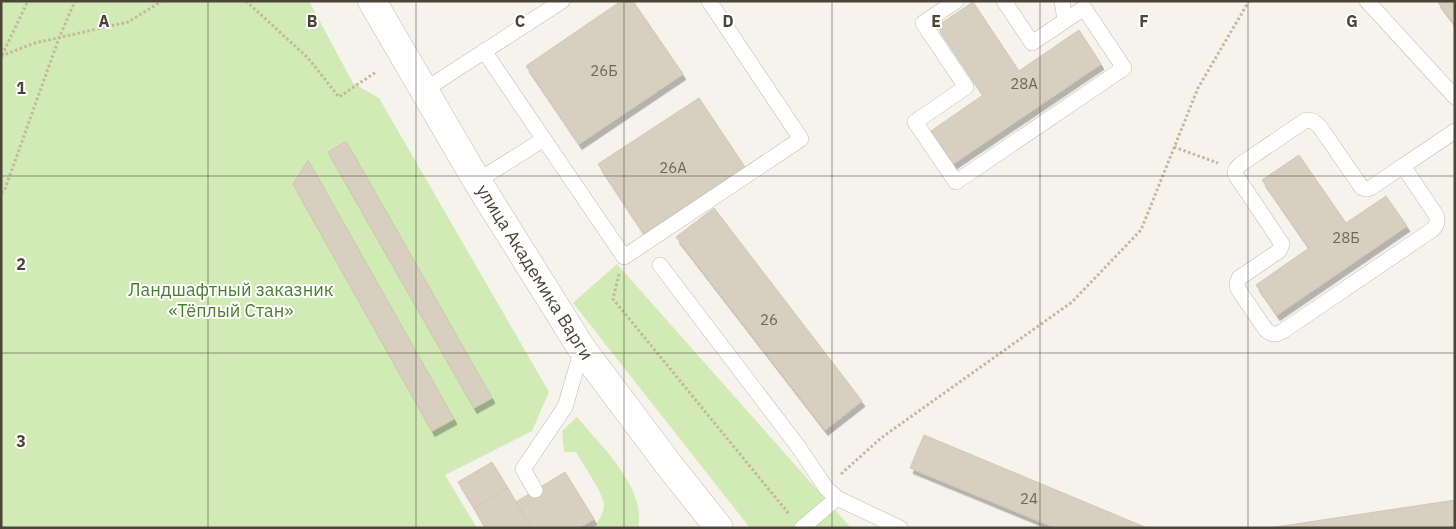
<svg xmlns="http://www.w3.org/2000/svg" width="1456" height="529" viewBox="0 0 1456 529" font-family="'IBM Plex Sans',sans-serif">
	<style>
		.green { fill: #d2eab5 }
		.building { fill: #d8cfc1; stroke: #d3c7b4; filter: url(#shadow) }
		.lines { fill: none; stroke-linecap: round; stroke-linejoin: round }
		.service-casing { stroke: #c2bbae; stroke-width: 16 }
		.tertiary-casing { stroke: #c2bbae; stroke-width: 29 }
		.path { stroke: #c4b79f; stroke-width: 3; stroke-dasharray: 2.5 2.5; stroke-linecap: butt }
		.service { stroke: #fff; stroke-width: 15 }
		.tertiary { stroke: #fff; stroke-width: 28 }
		.grid { fill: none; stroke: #4b4439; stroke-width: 1; stroke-opacity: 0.55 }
		.labels { text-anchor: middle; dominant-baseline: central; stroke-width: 4; stroke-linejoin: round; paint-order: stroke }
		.number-label { font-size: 15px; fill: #6e675b }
		.street-label { font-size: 18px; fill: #4b4439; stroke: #fff }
		.park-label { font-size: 18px; fill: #4a7f2a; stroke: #fff }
		.grid-label { font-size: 16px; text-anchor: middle; font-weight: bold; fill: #4b4439; stroke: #fff; stroke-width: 4; stroke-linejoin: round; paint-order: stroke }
	</style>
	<defs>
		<filter id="shadow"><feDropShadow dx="3" dy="5.5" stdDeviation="0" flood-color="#0004"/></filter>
	</defs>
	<rect width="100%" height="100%" fill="#f6f3ec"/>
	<g class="green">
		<path d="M1,1H309L353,83L379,98L549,392L532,431L445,475L477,528H1Z"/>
		<path d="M617,264L851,528H750L573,303Z"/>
		<path d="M577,417C600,445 647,488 638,528H595C598,521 604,513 604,505C604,494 582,463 576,452H564L562,431Z"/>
	</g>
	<g class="building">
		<path d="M621,1H633L683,74L579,144L526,66Z"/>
		<path d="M1437,1H1455V25Z"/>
		<path d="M973,2L1019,71L1079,30L1101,64L953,164L931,131L983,95L937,26Z"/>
		<path d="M699,98L747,170L646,237L598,164Z"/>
		<path d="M346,141L492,398L474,408L328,152Z"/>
		<path d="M1299,155L1346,223L1386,196L1407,226L1277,315L1256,285L1309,248L1262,180Z"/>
		<path d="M308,160L454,419L432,431L293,184Z"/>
		<path d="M714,208L862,401L825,430L676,237Z"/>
		<path d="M924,435L1147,528H1056L910,468Z"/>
		<path d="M492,462L508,488L474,508L458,482Z"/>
		<path d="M565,472L594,519L579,528H532L516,502Z"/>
		<path d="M508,488L516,502L532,528H485L474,508Z"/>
		<path d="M1455,500V528H1269Z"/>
	</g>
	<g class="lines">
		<g class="service-casing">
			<g id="service">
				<path d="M956,1L923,23L966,87L915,122L956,182L1124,68L1084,8L1032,43L1004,1"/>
				<path d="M1062,1L1065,20"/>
				<path d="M1367,1L1455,97"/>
				<path d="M484,51L624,257L801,139L709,1"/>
				<path d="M423,91L562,1"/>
				<path d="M1306,120L1313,121L1320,127L1362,188L1367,189L1372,187L1403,166L1436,215C1438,222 1437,225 1432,230L1283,331C1276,335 1272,335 1266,330L1238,289L1237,284L1239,278L1279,251L1282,244L1235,174L1236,169L1241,164Z"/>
				<path d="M1403,166L1455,131"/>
				<path d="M477,181L544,139"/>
				<path d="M660,265L797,445L826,488L837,498L900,528"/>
				<path d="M535,490L523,469L565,407L582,349"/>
				<path d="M802,528L837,498"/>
			</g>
		</g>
		<g class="tertiary-casing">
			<path id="tertiary" d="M372,1L477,181L582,349L669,465L719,528"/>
		</g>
		<g class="path">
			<path d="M246,1L308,58L339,97L376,72"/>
			<path d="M2,55L28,1"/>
			<path d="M1,56L35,43L128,22L162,1"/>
			<path d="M1174,147L1218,163"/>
			<path d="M1,193L5,189L59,38L75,1"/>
			<path d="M619,274L613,299L789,514"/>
			<path d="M841,474L881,438L1072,302L1141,230L1198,88L1249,1"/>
		</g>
		<use href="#service" class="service"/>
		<use href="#tertiary" class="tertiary"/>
	</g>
	<path class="grid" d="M208,1V528M416,1V528M624,1V528M832,1V528M1040,1V528M1248,1V528M1,176H1455M1,353H1455"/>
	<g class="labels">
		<g class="number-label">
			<text x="604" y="70">26Б</text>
			<text x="1024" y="83">28А</text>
			<text x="673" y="167">26А</text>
			<text x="1346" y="237">28Б</text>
			<text x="769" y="319">26</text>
			<text x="1029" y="498">24</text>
		</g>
		<g class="street-label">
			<text transform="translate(535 272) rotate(58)">улица Академика Варги</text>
		</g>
		<g class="park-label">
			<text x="231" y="289">Ландшафтный заказник<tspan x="231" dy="21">«Тёплый Стан»</tspan></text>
		</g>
	</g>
	<g class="grid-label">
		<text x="104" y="27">A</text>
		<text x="312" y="27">B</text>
		<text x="520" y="27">C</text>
		<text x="728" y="27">D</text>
		<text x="936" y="27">E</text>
		<text x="1144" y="27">F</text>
		<text x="1352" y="27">G</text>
		<text x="21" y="94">1</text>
		<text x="21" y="270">2</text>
		<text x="21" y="447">3</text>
	</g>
	<rect width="1456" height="529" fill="none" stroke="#4b4439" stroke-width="5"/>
</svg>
